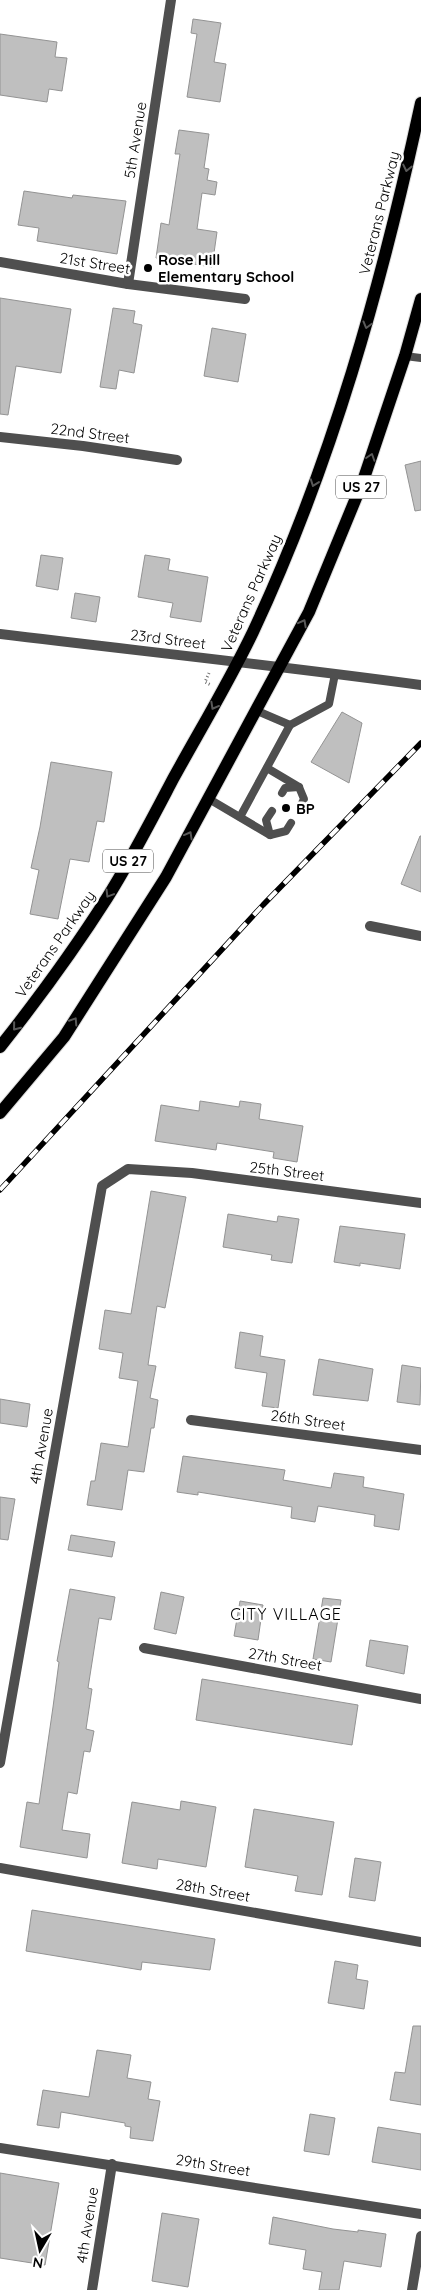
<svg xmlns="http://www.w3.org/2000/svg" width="421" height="2290" viewBox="0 0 421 2290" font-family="Quicksand,sans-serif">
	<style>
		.building { fill: #bfbfbf; stroke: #939393 }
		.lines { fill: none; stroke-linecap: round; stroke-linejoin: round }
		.primary-casing { stroke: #dbdbdb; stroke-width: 14 }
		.path { stroke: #717171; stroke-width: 3; stroke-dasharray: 1 2.5; stroke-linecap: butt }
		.service { stroke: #4f4f4f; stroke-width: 8 }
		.minor { stroke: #4f4f4f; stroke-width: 10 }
		.primary { stroke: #000; stroke-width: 12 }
		.rail-casing { stroke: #000; stroke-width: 5.5 }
		.rail { stroke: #fff; stroke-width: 4; stroke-dasharray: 11; stroke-linecap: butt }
		.oneway { stroke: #595959 }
		.poi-dot { fill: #000; stroke: #fff; stroke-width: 2 }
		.labels { text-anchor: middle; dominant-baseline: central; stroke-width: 5; stroke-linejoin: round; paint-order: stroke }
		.shield { fill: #fff; stroke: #4c4c4c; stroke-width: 1 }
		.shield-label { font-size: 14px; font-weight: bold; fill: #000 }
		.street-label { font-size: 15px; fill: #000; stroke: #fff }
		.poi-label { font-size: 15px; font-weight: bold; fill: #000; stroke: #fff; text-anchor: start }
		.neighbourhood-label { font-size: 16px; letter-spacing: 1px; fill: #000; stroke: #fff }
	</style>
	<rect width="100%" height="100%" fill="#fff"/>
	<g class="building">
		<path d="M193,19L221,23L214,62L226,64L220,102L187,97L197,34L191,33Z"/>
		<path d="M0,34L57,42L55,57L67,58L62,91L49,89L47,102L0,95Z"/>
		<path d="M179,130L209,134L204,168L209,169L207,180L217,182L215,195L202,193L197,229L217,232L212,267L156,258L161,223L169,225L180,154H175Z"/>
		<path d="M24,191L72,198L73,195L126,201L117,254L37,241L39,228L18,225Z"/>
		<path d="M0,298L71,309L61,373L16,366L8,415L0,414Z"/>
		<path d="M113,308L135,311L133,323L142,325L134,373L119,370L116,389L100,387Z"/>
		<path d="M212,328L246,334L238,382L204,376Z"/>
		<path d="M421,461V510L415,511L405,465Z"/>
		<path d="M41,555L63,558L58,590L36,586Z"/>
		<path d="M145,555L170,559L168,570L208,577L201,622L170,617L173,603L138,597Z"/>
		<path d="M75,593L100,597L96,622L71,618Z"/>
		<path d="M342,712L362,723L349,783L311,762Z"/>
		<path d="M51,762L112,772L104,822L97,821L89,862L70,859L58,919L30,914L39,870L31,868L40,827Z"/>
		<path d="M420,836H421V892L401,884Z"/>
		<path d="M200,1101L239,1107L240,1101L261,1104L259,1119L303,1126L297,1162L273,1158L274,1152L217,1143L216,1150L155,1141L161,1105L199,1111Z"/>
		<path d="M151,1191L186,1197L165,1308L157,1306L148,1365L156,1366L150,1398L158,1400L154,1428H151L144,1472L128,1470L122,1510L87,1505L91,1481H95L101,1443L128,1447L138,1381L119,1378L123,1353L99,1349L105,1310L131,1314Z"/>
		<path d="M228,1214L277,1222L278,1216L299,1219L292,1263L271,1260L272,1255L223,1247Z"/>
		<path d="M340,1226L405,1234L400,1269L360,1263V1266L334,1262Z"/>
		<path d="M240,1332L263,1336L260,1356L285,1360L278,1408L262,1406L267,1373L235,1368Z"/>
		<path d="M319,1359L373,1369L368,1401L313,1395Z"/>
		<path d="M402,1365L421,1368L420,1405L397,1402Z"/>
		<path d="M0,1399L30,1404L27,1427L0,1423Z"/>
		<path d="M183,1456L285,1470L283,1480L331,1488L334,1473L364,1477L363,1487L404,1494L399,1530L374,1526L375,1515L318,1506L315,1522L291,1518L292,1507L198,1492V1495L177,1492Z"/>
		<path d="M0,1497L15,1499L8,1540L0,1539Z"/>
		<path d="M71,1535L115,1542L112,1557L68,1550Z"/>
		<path d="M70,1589L115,1597L111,1620L99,1618L88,1688L92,1689L86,1729L94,1731L90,1752L84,1751L77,1794L68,1792L62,1830L90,1834L87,1858L20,1847L27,1802L39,1804L53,1707L59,1662L57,1661Z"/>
		<path d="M161,1592L184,1597L176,1634L154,1629Z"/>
		<path d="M323,1598L341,1600L331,1662L313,1659Z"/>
		<path d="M240,1601L263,1605L258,1640L234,1636Z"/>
		<path d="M370,1640L408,1646L404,1674L366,1666Z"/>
		<path d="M202,1679L358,1705L352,1745L196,1720Z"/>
		<path d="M181,1801L216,1807L206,1867L158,1859L157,1869L122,1863L132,1802L180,1810Z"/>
		<path d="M254,1809L334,1822L322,1895L295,1891L298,1876L245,1867Z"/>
		<path d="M355,1858L381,1862L375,1901L349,1897Z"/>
		<path d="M32,1910L215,1939L210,1970L142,1962L141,1970L26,1951Z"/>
		<path d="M335,1961L358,1965L356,1979L368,1981L364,2009L328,2003Z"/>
		<path d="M413,2026H421V2105L390,2100L395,2072L405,2073Z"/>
		<path d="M97,2050L131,2055L127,2078L151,2082L148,2099L160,2101L153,2141L130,2138L131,2127L125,2126V2123L61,2112L59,2128L37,2125L43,2090L89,2097Z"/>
		<path d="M310,2114L335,2118L329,2155L304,2151Z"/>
		<path d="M378,2127L421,2134V2170L372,2162Z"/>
		<path d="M0,2173L59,2183L45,2265L0,2258Z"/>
		<path d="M162,2213L199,2219L188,2287L152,2281Z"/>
		<path d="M273,2217L333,2229L358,2232V2230L386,2234L381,2267L344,2261L339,2290H319L322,2272L303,2269L306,2250L269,2244Z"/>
	</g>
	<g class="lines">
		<g class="primary-casing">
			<g id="primary">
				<path d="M0,1047C38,999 74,950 107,898C131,860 152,819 173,779C200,730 229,682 253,632C332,463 382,284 421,103"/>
				<path d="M0,1113L64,1037L166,877L309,612L363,481L405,356L421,299"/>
			</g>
		</g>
		<path class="path" d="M209,673L205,682L211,685"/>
		<g class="service">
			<path d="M405,356L421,358"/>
			<path d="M255,710L290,725"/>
			<path d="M267,768L299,787"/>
			<path d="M282,793L285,788L299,787L304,799L301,805"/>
			<path d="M209,799L270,835"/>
			<path d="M272,811L266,820L270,835L286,831L291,823"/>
			<path d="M240,817L290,725L329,704L335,674"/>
		</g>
		<g class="minor">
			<path d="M0,262L128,284L245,299"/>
			<path d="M128,284L171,0"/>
			<path d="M0,437L83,446L177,460"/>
			<path d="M0,634C140,651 281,666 421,685"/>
			<path d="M370,926L421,936"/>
			<path d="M191,1420L421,1450"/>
			<path d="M144,1648L421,1699"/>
			<path d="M0,1763L102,1186L128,1169L192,1173L421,1203"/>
			<path d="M0,1868L421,1942"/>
			<path d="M0,2148L421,2214"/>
			<path d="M92,2290L112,2164"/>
			<path d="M412,2290L421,2236"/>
		</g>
		<use href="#primary" class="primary"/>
		<g class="rail-casing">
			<path id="rail" d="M0,1190L263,905L421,743"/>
		</g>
		<use href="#rail" class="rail"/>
	</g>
	<defs><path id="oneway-chevron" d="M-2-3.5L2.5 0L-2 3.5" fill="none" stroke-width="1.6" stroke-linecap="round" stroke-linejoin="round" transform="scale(1.25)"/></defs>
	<g class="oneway">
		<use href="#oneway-chevron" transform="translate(407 168) rotate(102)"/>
		<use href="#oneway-chevron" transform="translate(367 325) rotate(105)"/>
		<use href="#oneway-chevron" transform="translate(371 457) rotate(-72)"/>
		<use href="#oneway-chevron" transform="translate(314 483) rotate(110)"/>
		<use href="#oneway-chevron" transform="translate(303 623) rotate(-62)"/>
		<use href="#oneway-chevron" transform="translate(214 706) rotate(119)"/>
		<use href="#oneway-chevron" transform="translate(189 835) rotate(-61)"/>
		<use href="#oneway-chevron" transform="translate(109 894) rotate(121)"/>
		<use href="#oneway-chevron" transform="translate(74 1021) rotate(-57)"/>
		<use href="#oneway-chevron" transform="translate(16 1027) rotate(129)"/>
	</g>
	<g class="poi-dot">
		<circle cx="148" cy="268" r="5"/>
		<circle cx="286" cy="808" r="5"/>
	</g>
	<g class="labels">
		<g class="shield">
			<rect x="336" y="475.5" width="50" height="23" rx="4"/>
			<rect x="103" y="849.5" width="50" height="23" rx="4"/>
		</g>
		<g class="shield-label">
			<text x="361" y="487">US 27</text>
			<text x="128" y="861">US 27</text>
		</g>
		<g class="street-label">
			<text transform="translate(135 140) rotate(-81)">5th Avenue</text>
			<text transform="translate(379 213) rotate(-76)">Veterans Parkway</text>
			<text transform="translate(95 263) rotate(9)">21st Street</text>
			<text transform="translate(90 433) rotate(7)">22nd Street</text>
			<text transform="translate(251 593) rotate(-66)">Veterans Parkway</text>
			<text transform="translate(168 639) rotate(7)">23rd Street</text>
			<text transform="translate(55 944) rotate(-55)">Veterans Parkway</text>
			<text transform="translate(287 1171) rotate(7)">25th Street</text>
			<text transform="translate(308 1420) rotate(8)">26th Street</text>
			<text transform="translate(41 1446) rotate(-80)">4th Avenue</text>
			<text transform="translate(285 1659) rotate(10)">27th Street</text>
			<text transform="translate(213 1890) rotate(10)">28th Street</text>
			<text transform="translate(213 2165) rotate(9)">29th Street</text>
			<text transform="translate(87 2225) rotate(-81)">4th Avenue</text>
		</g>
		<g class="poi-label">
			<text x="158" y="259">Rose Hill<tspan x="158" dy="17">Elementary School</tspan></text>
			<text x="296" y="808">BP</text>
		</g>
		<g class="neighbourhood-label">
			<text x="286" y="1614">CITY VILLAGE</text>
		</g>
	</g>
	<g transform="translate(40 2250) rotate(189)" stroke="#ffffff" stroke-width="4" paint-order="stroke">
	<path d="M0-4L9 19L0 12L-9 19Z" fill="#000000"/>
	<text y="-8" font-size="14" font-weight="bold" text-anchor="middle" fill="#000000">N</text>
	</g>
</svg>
